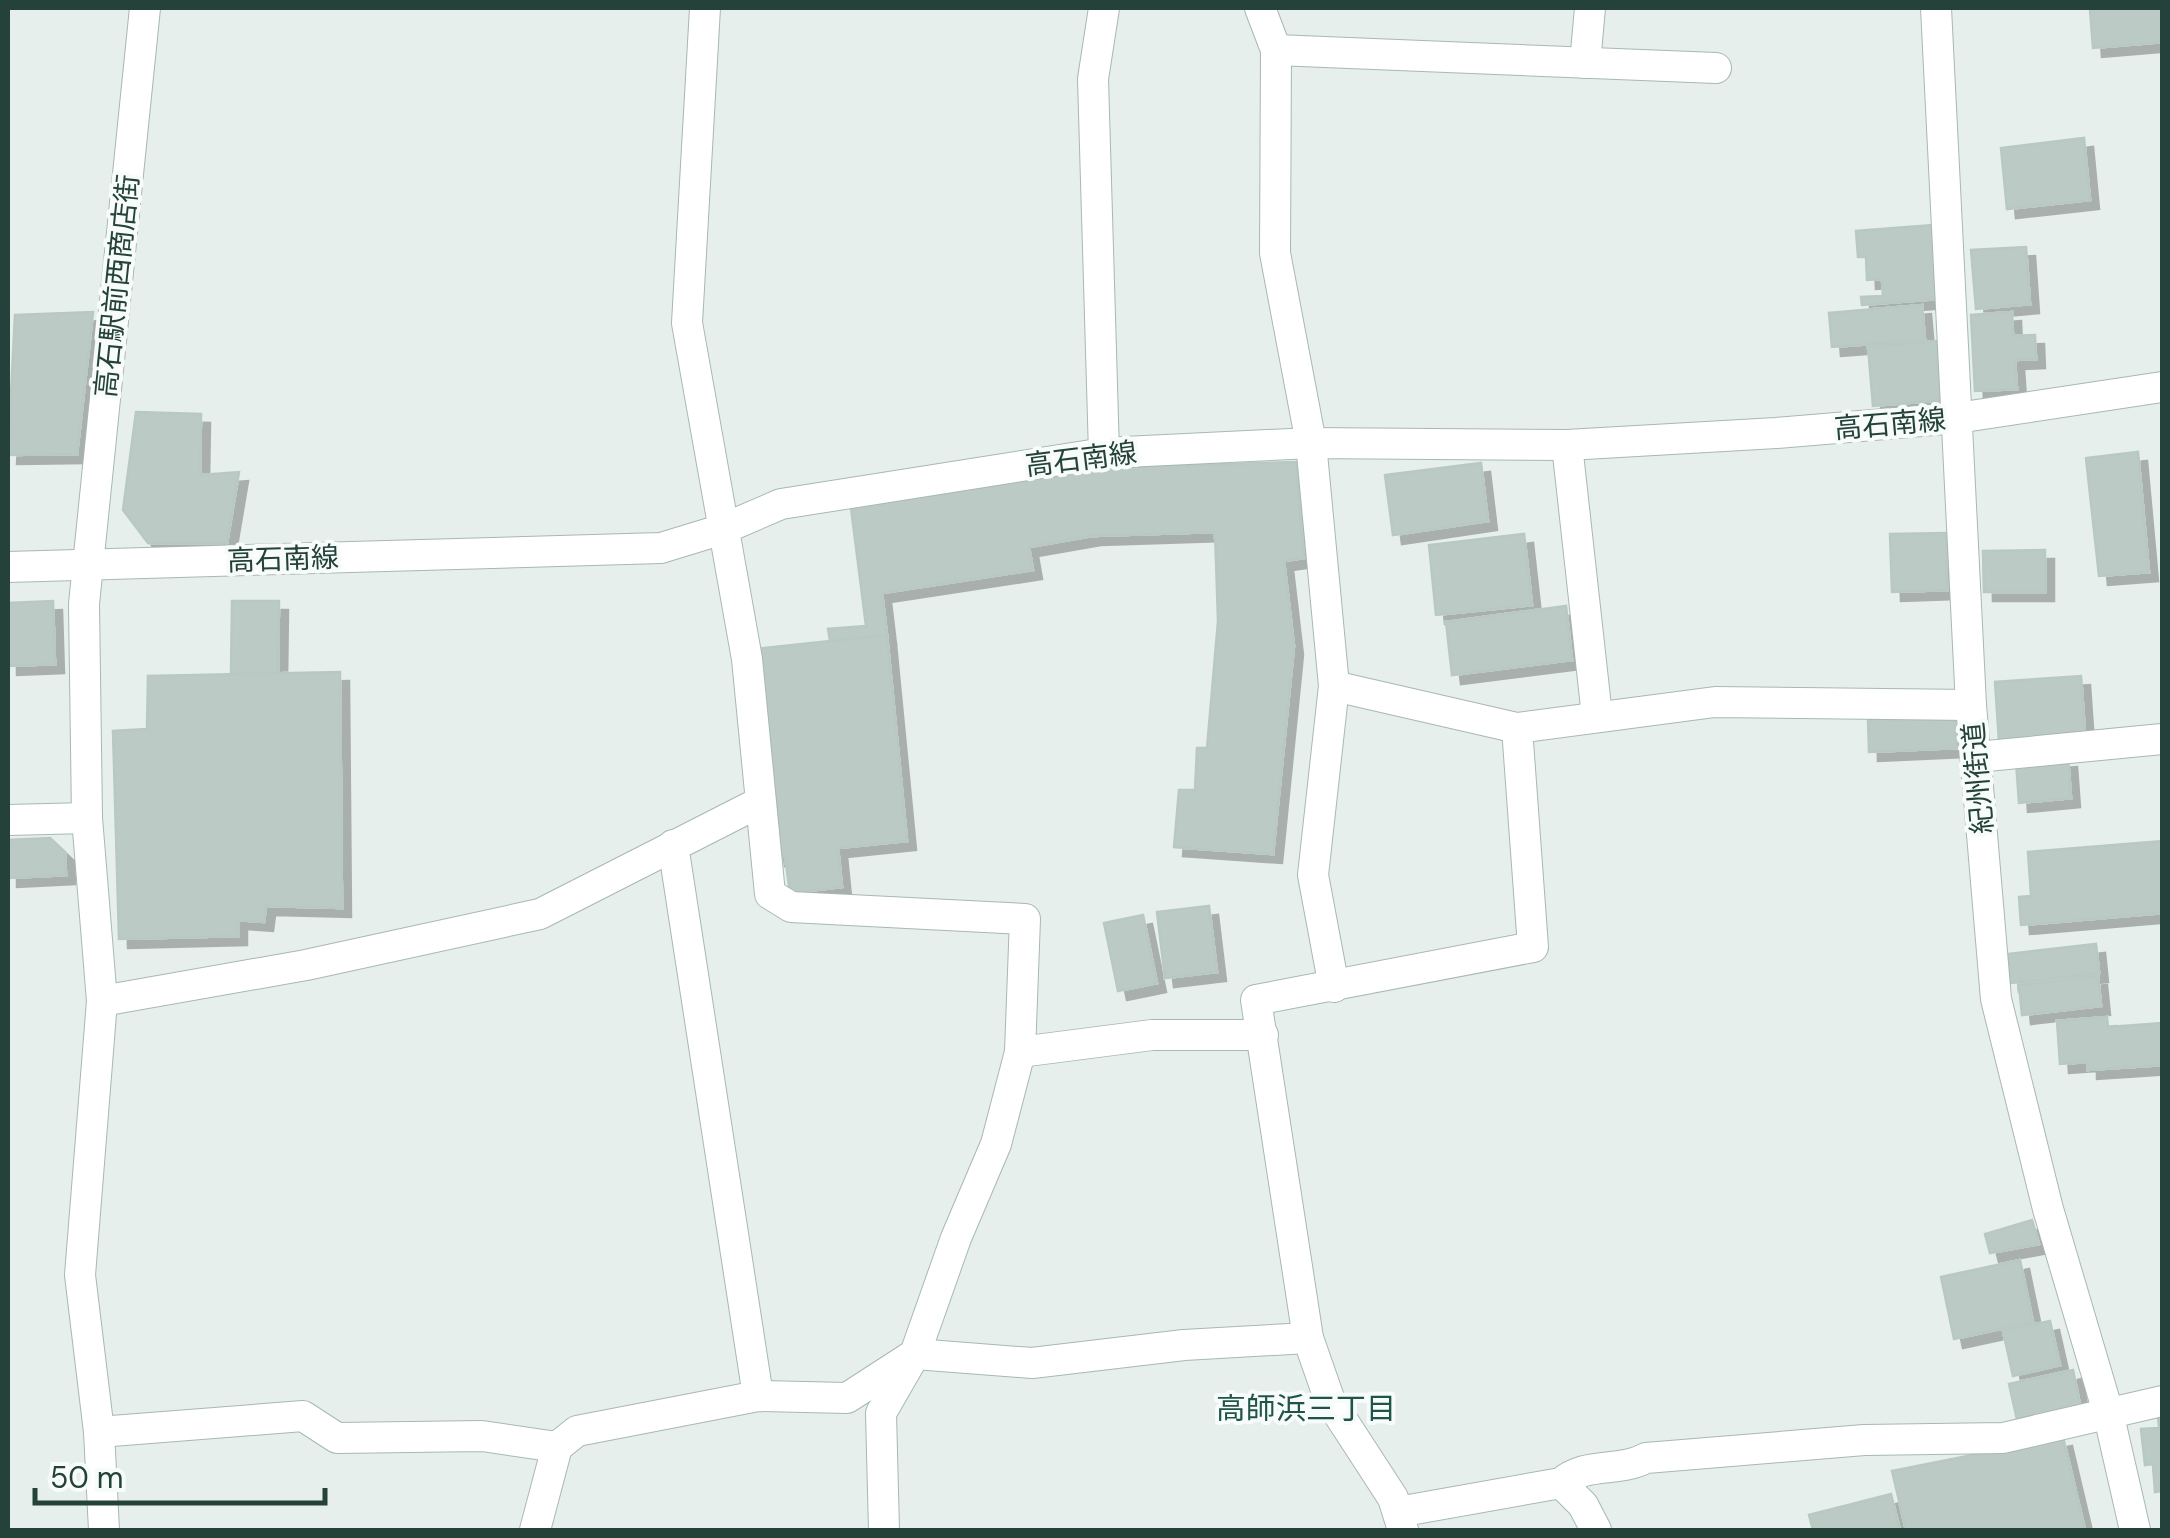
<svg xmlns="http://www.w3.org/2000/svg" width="2170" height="1538" viewBox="0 0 2170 1538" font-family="'DM Sans','Noto Sans JP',sans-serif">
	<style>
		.building { fill: #bbcac4; stroke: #b8c9c2; stroke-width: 2.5; filter: url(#shadow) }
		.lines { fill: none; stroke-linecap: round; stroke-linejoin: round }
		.minor-casing { stroke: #a8b8b2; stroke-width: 32 }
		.minor { stroke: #fff; stroke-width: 30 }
		.labels { text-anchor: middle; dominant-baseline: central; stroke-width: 8; stroke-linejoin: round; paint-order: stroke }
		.street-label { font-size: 28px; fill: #24423a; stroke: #f7fbf9 }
		.neighbourhood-label { font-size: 30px; fill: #1f5548; stroke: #f7fbf9 }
	</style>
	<defs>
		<filter id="shadow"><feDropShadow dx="9" dy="9" stdDeviation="0" flood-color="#0004"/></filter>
	</defs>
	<rect width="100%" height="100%" fill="#e6efeb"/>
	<g class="building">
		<path d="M2162,8V42L2093,48L2090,9Z"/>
		<path d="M2084,138L2090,200L2007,209L2001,148Z"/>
		<path d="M1932,225L1937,299L1862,305L1861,297L1883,296L1882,279L1867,280L1866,257H1858L1856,231Z"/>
		<path d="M2026,247L2030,304L1976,309L1971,250Z"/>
		<path d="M1922,305L1925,340L1832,347L1829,313Z"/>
		<path d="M93,312L77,454L8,455L15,315Z"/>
		<path d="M2012,312L2013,336L2035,335L2036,359L2015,360L2017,389L1975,391L1971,315Z"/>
		<path d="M1936,341L1941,400L1873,406L1868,347Z"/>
		<path d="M136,412L201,414L200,475L239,472L227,543H148L123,510Z"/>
		<path d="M2138,452L2149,572L2099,576L2086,458Z"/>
		<path d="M1296,462L1304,558L1284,561L1294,646L1273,854L1174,847L1179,790H1195L1197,748H1207L1218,621L1215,532L1092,536L1029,547L1033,570L882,593L887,635L830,641L828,629L866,626L850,500L1062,469Z"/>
		<path d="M1481,463L1488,521L1393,535L1385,475Z"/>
		<path d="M1946,533L1947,590L1892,592L1890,534Z"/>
		<path d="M1524,534L1532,605L1436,615L1429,545Z"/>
		<path d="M2045,550V592H1984L1983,551Z"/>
		<path d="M53,601L55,664L8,666V603Z"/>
		<path d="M232,601H279L278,674H231Z"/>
		<path d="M1566,606L1572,660L1452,675L1446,622Z"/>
		<path d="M887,635L907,841L838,848L842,887L790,893L785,856L776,857L754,649Z"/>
		<path d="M340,672L342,908L266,906L264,922L238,920V936L119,939L113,731L147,729L148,676Z"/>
		<path d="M2081,676L2085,734L1999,741L1995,682Z"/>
		<path d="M1955,716L1956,748L1869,752L1868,720Z"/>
		<path d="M2068,758L2071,798L2019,803L2016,762Z"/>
		<path d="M50,838L65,852L66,875L8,878V840Z"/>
		<path d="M2162,841V913L2021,925L2019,897L2031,896L2028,852Z"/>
		<path d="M1209,906L1217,972L1165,978L1157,912Z"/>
		<path d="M1143,915L1157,983L1118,991L1104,923Z"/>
		<path d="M2096,944L2099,973L2010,983L2007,954Z"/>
		<path d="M2098,976L2101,1006L2022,1015L2019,985Z"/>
		<path d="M2107,1017L2108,1027L2162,1023V1065L2088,1070V1062L2060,1064L2057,1021Z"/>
		<path d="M2032,1220L2039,1244L1990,1253L1985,1234Z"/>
		<path d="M2020,1260L2033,1322L1954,1339L1941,1277Z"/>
		<path d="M2050,1321L2060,1365L2013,1376L2003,1331Z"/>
		<path d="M2073,1370L2081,1410L2018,1424L2009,1384Z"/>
		<path d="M2158,1416H2162V1491L2155,1492L2153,1464L2145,1465L2141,1429L2159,1428Z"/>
		<path d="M2063,1437L2085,1530H1906L1892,1471Z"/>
		<path d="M1891,1494L1900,1530H1813L1809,1515Z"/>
	</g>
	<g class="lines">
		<g class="minor-casing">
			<g id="minor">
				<path d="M705,8L687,323L747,659L770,894L791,907L1025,919L1020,1052L996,1144L956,1238L915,1354L881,1413L884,1530"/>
				<path d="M1260,8L1276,50L1275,253L1311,443L1334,686L1313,875L1334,987"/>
				<path d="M1936,8L1971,705L1996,999L2048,1209L2108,1412L2135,1530"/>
				<path d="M1276,50L1716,68"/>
				<path d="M1585,63L1590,8"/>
				<path d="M1567,445L1597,716"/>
				<path d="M1104,453L1093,79L1104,8"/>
				<path d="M8,567L661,548L723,529L781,504L1104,453L1311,443L1567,445L1776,433L1957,418L2162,387"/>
				<path d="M1334,686L1517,728"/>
				<path d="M1977,757L2162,739"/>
				<path d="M8,820L87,818"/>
				<path d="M673,845L758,1396"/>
				<path d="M102,1001L306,965L540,914L760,802"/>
				<path d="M1020,1052L1152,1035H1263"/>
				<path d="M99,1432L303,1416L337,1438L482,1436L557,1447"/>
				<path d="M1561,1483L1583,1505L1596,1530"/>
				<path d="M1398,1512L1561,1483C1586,1461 1618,1473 1646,1458L1864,1440L2003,1438L2162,1401"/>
				<path d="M104,1530L99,1432L80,1275L102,1001L87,818L84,604L145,8"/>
				<path d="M535,1530L557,1447L577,1431L758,1396L847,1398L915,1354L1032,1363L1184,1345L1308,1338"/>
				<path d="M1403,1530L1393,1498L1330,1401L1308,1338L1256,1000L1533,947L1517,728L1715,702L1971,705"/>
			</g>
		</g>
		<use href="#minor" class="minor"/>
	</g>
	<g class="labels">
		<g class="street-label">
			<text transform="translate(117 286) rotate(-84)">高石駅前西商店街</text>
			<text transform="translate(1890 424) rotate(-5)">高石南線</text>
			<text transform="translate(1081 459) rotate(-7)">高石南線</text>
			<text transform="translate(283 559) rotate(-2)">高石南線</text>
			<text transform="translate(1978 778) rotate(-95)">紀州街道</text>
		</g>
		<g class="neighbourhood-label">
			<text x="1306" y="1408">高師浜三丁目</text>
		</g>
	</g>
	<rect width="2170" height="1538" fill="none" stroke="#24423a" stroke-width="20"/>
	<path d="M35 1488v15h290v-15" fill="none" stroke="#24423a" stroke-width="5"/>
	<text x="50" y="1488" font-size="30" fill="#24423a" stroke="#f7fbf9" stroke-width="8" paint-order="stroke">50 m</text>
</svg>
